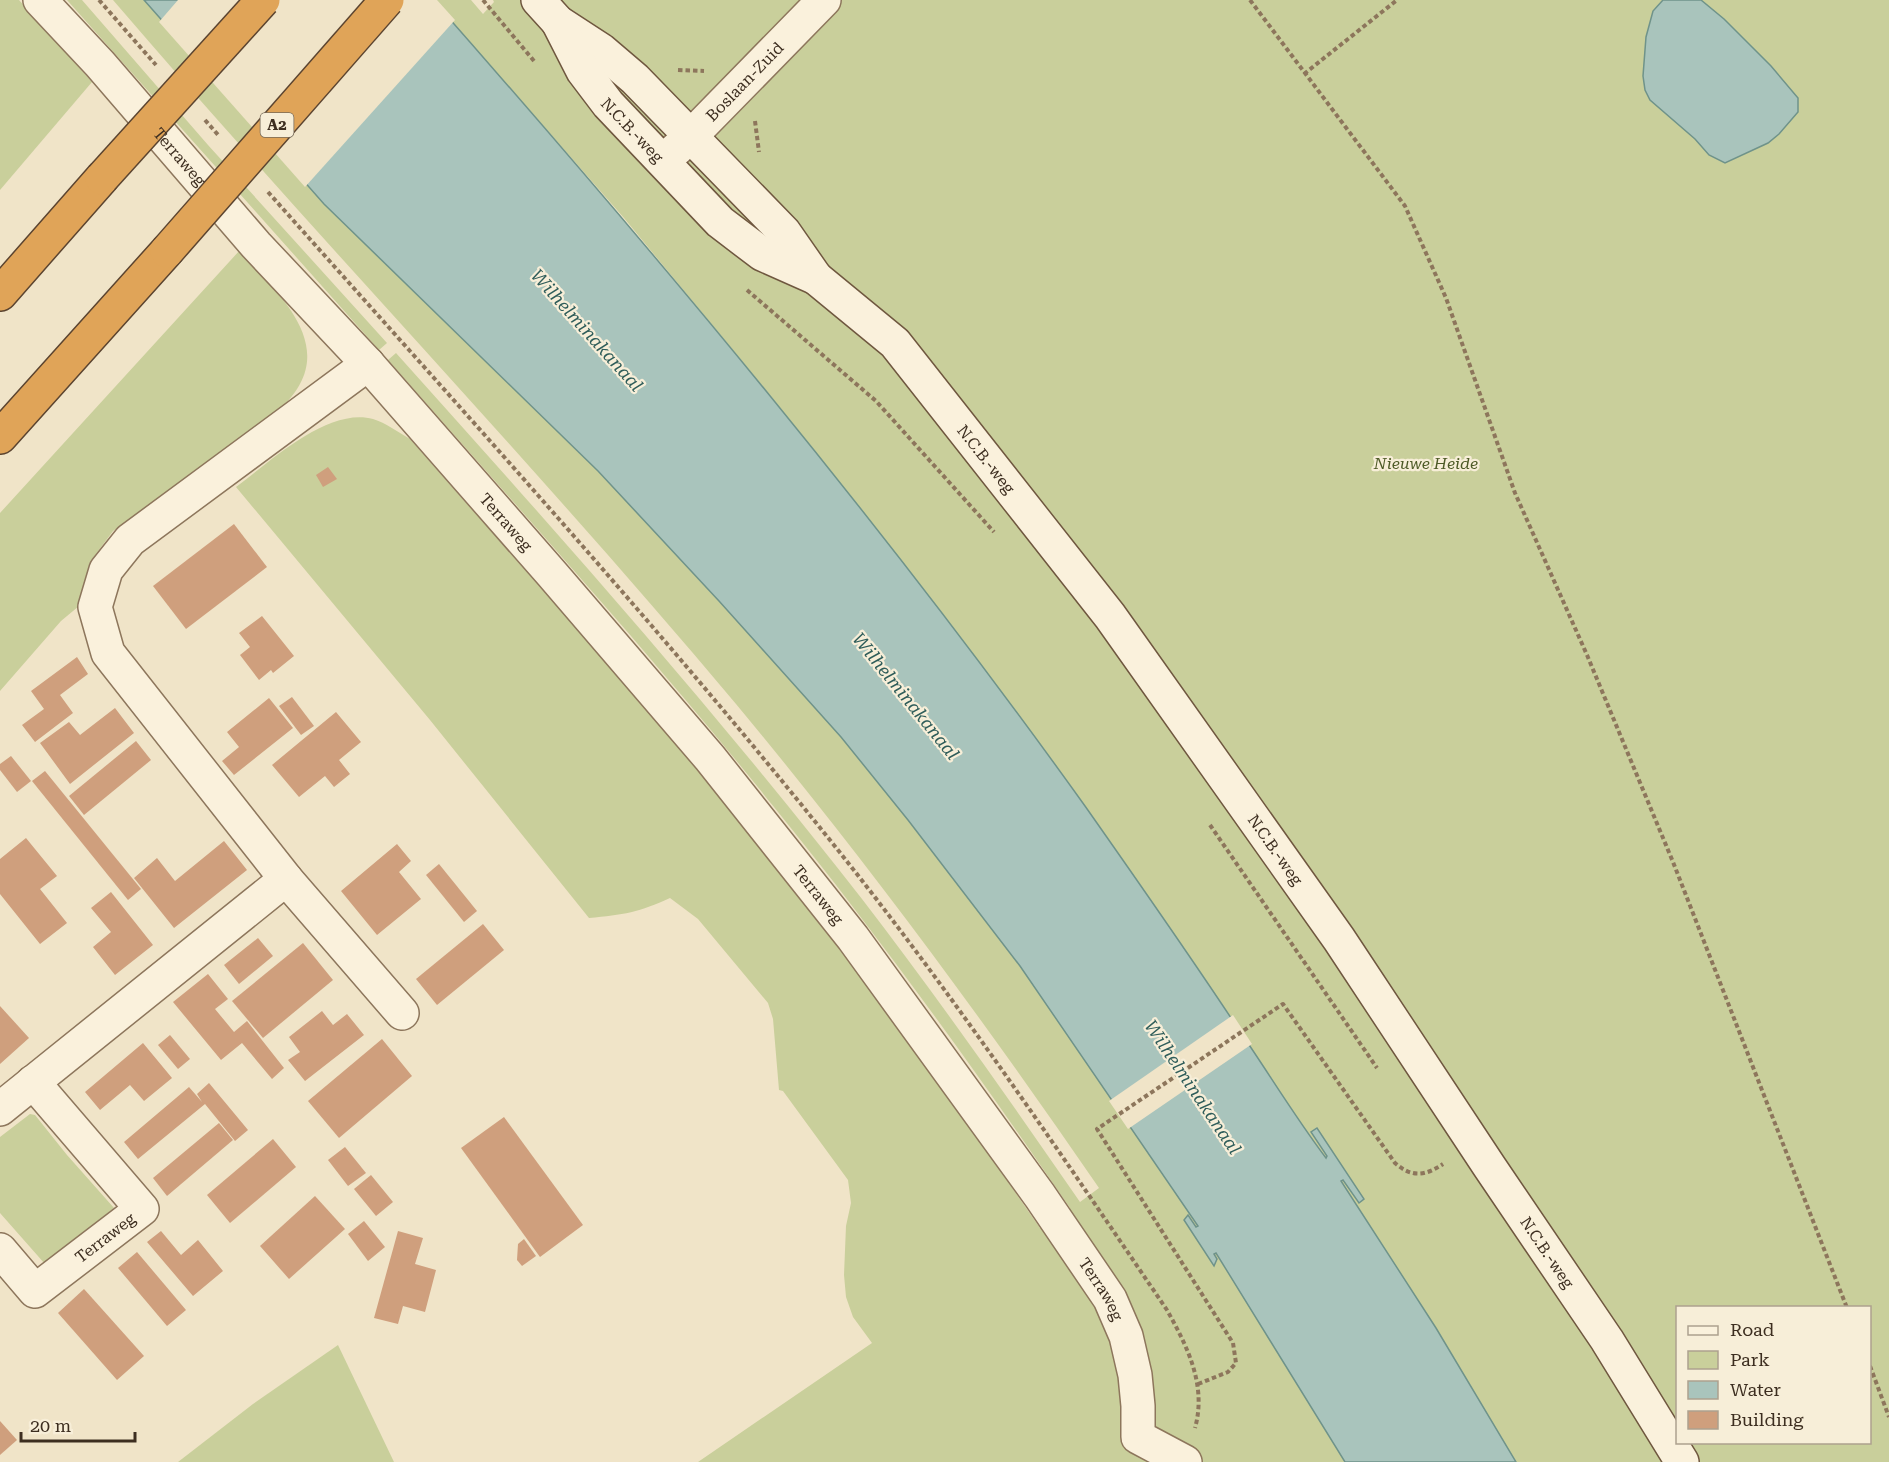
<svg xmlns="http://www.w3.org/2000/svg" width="1889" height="1462" viewBox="0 0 1889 1462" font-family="'Roboto Serif',serif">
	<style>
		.green { fill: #c9cf9b; fill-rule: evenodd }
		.water { fill: #a9c4bc; stroke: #6f938a; stroke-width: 1.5 }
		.pier { fill: #f0e4c8 }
		.building { fill: #cf9f7d }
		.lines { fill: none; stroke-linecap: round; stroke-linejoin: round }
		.street-casing { stroke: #8d765c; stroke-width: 36 }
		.secondary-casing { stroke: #6f573f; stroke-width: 36 }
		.highway-casing { stroke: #5b4430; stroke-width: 36 }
		.path { stroke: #8d765c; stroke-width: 4; stroke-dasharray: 4.5 3; stroke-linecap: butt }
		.street { stroke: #faf1dc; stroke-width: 33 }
		.secondary { stroke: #faf1dc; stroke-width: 33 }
		.highway { stroke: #e0a458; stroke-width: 33 }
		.highway-bridge-casing { stroke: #5b4430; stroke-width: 36; stroke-linecap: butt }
		.highway-bridge { stroke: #e0a458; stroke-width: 33 }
		.labels { text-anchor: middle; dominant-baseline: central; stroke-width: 4.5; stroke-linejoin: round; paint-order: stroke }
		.shield { fill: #f7eed8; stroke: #756857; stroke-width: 1.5 }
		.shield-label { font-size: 15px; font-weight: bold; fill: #3d2e20 }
		.street-label { font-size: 16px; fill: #3d2e20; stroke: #f7eed8 }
		.park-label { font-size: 16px; font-style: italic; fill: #4d5a26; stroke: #f7eed8 }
		.water-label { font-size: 18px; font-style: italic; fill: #2f5d5a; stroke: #f7eed8 }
	</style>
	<rect width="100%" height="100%" fill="#f0e4c8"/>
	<g class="green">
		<path d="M0,0H19L92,82L0,190Z"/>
		<path d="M67,0H82L208,145L387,343L379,350Z"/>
		<path d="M113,0H144L324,204L598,471L719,601L841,737L908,820L1020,966L1269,1075L1084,805L987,673L843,487L765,389L624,218L433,0H471L483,14L494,2L493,0H1889V1462H698L872,1343L853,1317L846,1297L844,1275L846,1226L851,1203L848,1180L783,1091L779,1090L773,1019L768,1003L698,919L670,898C640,912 623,915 589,918L430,720L236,487C271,461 328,407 373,419C386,423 398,432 410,439L670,735L749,833L851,964L933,1074L1040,1228L1070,1208C976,1071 879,936 774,807C651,654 518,508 388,360L396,353C556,531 715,710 862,899C938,998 1009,1099 1080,1202L1099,1188C985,1022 865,859 736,704C535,464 317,238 113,0ZM1678,1308H1870V1442H1678Z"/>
		<path d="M240,250C286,302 347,355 272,416L113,531L90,562L79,606L61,621L0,691V513Z"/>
		<path d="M30,1114L35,1115L67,1155L114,1208L45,1264L0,1213V1137Z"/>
		<path d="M338,1345L394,1462H178L253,1404Z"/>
	</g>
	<g class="water">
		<path d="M144,0H433C661,259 884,525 1085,806C1137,880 1189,954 1239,1030C1268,1072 1295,1117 1326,1158L1327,1156L1311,1132L1317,1128L1364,1199L1359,1203L1343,1180L1341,1181L1436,1328L1516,1462H1345L1216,1253L1214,1254L1217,1259L1214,1266L1184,1220L1188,1215L1196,1227L1198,1226L1020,966L908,820L841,737L719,601L598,471L324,204Z"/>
		<path d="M1663,0H1701L1724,19L1771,66L1798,98V112L1779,134L1768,143L1725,163L1709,155L1695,139L1650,100L1645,90L1643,76L1646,37L1653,11Z"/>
	</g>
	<g class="pier">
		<path d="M178,0H437L455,20L305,187L159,22Z"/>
		<path d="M1233,1015L1252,1044L1128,1129L1109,1101Z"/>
	</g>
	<g class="building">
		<path d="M328,467L337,479L323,487L316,475Z"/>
		<path d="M234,524L267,567L186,629L153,586Z"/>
		<path d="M262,616L294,656L273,673L271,670L259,680L240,655L250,647L239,633Z"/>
		<path d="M77,657L88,674L60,695L73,713L35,742L22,725L44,709L31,691Z"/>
		<path d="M292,697L314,726L301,735L279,706Z"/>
		<path d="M269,698L293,728L234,775L222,761L239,747L227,732Z"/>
		<path d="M115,708L134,733L70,784L40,743L69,722L80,735Z"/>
		<path d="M336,712L361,742L339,760L350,774L334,787L325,776L299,797L272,765Z"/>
		<path d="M136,741L151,760L84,815L69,796Z"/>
		<path d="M11,756L31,781L17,792L0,770V764Z"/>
		<path d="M45,771L141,889L128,900L32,781Z"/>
		<path d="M26,838L57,876L40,889L67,923L40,944L0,894V859Z"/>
		<path d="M224,841L247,870L174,928L134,878L157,858L175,881Z"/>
		<path d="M397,844L411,861L399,872L421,899L377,935L341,891Z"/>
		<path d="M439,864L477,911L464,922L426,875Z"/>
		<path d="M111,892L153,945L115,975L93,947L111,932L91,908Z"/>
		<path d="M483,924L504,950L437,1005L416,979Z"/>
		<path d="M258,938L273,956L239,984L224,965Z"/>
		<path d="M303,943L333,980L263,1038L232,1001Z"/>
		<path d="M208,974L228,999L215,1009L234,1032L247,1021L284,1068L272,1079L242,1043L221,1060L173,1002Z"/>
		<path d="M0,1006L29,1038L0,1064Z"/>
		<path d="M322,1011L333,1025L347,1014L364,1035L305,1081L288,1060L300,1052L289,1037Z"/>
		<path d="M170,1035L190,1059L178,1069L158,1045Z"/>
		<path d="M382,1039L412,1076L339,1138L308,1101Z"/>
		<path d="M143,1043L172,1078L144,1101L130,1085L100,1110L85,1092Z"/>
		<path d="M209,1083L248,1130L235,1141L205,1104L138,1159L124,1142L189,1087L202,1102L197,1094Z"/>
		<path d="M504,1117L583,1225L540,1257L461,1148Z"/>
		<path d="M219,1123L233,1140L167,1196L153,1178Z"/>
		<path d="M273,1139L296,1167L230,1223L207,1195Z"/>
		<path d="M345,1147L366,1173L348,1186L328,1160Z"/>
		<path d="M371,1175L393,1202L376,1216L354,1189Z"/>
		<path d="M315,1196L345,1229L289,1279L260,1246Z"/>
		<path d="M364,1221L385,1247L368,1261L348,1234Z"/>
		<path d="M161,1231L181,1255L198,1240L223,1271L193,1296L147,1242Z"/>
		<path d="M398,1231L423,1238L415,1264L436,1270L425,1312L403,1306L398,1324L374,1318Z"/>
		<path d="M524,1239L536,1256L522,1266L517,1260L518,1244Z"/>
		<path d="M137,1252L186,1310L167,1326L118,1268Z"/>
		<path d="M84,1289L144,1356L117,1380L58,1313Z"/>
		<path d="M0,1421L17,1440L0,1455Z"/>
	</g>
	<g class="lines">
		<g class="street-casing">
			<g id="street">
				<path id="s1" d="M40,0L100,64L256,245L368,364L552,574L710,758L853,938L1040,1196L1110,1299L1126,1336L1135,1375L1138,1406V1437L1185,1462"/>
				<path id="s2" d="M663,161L691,136L824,0"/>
				<path d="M286,879L402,1013"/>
				<path d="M0,1109L286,879L108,653L95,607L106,570L130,540L368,364"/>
				<path id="s3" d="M0,1250L35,1291L142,1209L33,1082"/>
			</g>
		</g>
		<g class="secondary-casing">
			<g id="secondary">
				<path d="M538,0L558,22L601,50L635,79L784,232L816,278"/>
				<path id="s4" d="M558,22L583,71L608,104L720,222L762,254L816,278L895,343L1110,616L1339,939L1489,1166L1607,1340L1682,1462"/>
			</g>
		</g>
		<g class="highway-casing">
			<g id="highway">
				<path d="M0,294L102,178"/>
				<path d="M0,437L167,251"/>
			</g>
		</g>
		<g class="path">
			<path d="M99,0L156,65"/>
			<path d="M483,0L534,61"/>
			<path d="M1250,0L1405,206L1446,298L1515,493L1587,655L1673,862L1847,1308"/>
			<path d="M678,70L704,71"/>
			<path d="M1304,74L1397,0"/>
			<path d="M205,120L219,136"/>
			<path d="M755,121L759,152"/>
			<path d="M268,192C453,400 642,607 817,824C943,979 1055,1145 1167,1310C1187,1346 1207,1385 1195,1428"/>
			<path d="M747,290L876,401L994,532"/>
			<path d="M1210,825L1377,1068"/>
			<path d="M1870,1366L1889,1417"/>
			<path d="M1198,1384L1228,1372L1236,1363L1233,1343L1097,1129L1283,1004L1395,1163C1412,1178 1425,1176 1443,1164"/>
		</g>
		<use href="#street" class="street"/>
		<use href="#secondary" class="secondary"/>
		<use href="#highway" class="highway"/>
		<g class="highway-bridge-casing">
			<g id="highway-bridge">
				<path d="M102,178L263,0"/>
				<path d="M167,251L387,0"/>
			</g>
		</g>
		<use href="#highway-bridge" class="highway-bridge"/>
	</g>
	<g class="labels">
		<rect class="shield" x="260.5" y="113" width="33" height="24" rx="4.5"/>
		<g class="shield-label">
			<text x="277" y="125">A2</text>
		</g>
		<g class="street-label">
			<text stroke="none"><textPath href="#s2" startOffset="114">Boslaan-Zuid</textPath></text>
			<text stroke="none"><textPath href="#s4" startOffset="132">N.C.B.-weg</textPath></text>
			<text stroke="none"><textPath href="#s1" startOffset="210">Terraweg</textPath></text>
			<text stroke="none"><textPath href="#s4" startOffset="621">N.C.B.-weg</textPath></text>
			<text stroke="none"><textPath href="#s1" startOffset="700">Terraweg</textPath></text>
			<text stroke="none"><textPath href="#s4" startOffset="1107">N.C.B.-weg</textPath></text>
			<text stroke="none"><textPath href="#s1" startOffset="1186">Terraweg</textPath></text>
			<text stroke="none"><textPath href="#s3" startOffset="142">Terraweg</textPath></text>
			<text stroke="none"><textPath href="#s4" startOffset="1593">N.C.B.-weg</textPath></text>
			<text stroke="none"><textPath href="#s1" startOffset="1672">Terraweg</textPath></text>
		</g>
		<g class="park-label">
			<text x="1426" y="463">Nieuwe Heide</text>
		</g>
		<g class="water-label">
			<text transform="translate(587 330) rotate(48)">Wilhelminakanaal</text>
			<text transform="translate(906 696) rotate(51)">Wilhelminakanaal</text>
			<text transform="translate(1193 1087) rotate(56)">Wilhelminakanaal</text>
		</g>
	</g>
	<rect x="1676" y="1306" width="195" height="138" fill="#f7eed8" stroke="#ada18e" stroke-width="1.5"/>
	<rect x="1688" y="1326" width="30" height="9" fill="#faf1dc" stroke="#ada18e" stroke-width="1.5"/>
	<text x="1730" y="1336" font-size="18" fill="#3d2e20">Road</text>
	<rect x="1688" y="1351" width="30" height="18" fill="#c9cf9b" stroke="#ada18e" stroke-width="1.5"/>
	<text x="1730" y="1366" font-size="18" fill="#3d2e20">Park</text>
	<rect x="1688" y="1381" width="30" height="18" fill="#a9c4bc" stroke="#ada18e" stroke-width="1.5"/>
	<text x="1730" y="1396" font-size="18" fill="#3d2e20">Water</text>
	<rect x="1688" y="1411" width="30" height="18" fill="#cf9f7d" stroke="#ada18e" stroke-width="1.5"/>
	<text x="1730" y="1426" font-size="18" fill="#3d2e20">Building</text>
	<path d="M21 1432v9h114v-9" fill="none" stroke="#3d2e20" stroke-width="3"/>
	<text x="30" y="1432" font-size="18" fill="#3d2e20" stroke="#f7eed8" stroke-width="4.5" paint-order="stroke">20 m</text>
</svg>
